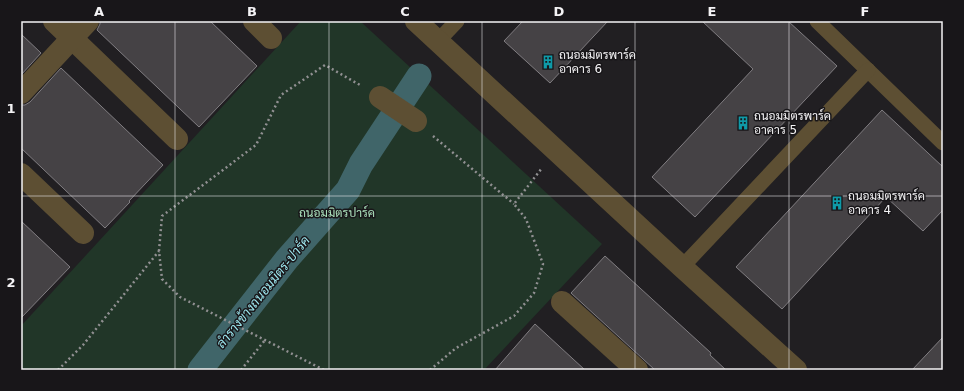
<svg xmlns="http://www.w3.org/2000/svg" width="964" height="391" viewBox="0 0 964 391" font-family="'DejaVu Sans',Sarabun,sans-serif">
	<style>
		.green { fill: #213628 }
		.lines { fill: none; stroke-linecap: round; stroke-linejoin: round }
		.canal { stroke: #406569; stroke-width: 25 }
		.building { fill: #454245; stroke: #807d81 }
		.path { stroke: #919092; stroke-width: 2.5; stroke-dasharray: 2 3; stroke-linecap: butt }
		.service { stroke: #5d4f33; stroke-width: 15 }
		.pedestrian { stroke: #5d4f33; stroke-width: 22 }
		.minor { stroke: #5d4f33; stroke-width: 22 }
		.grid { fill: none; stroke: #f4f3f5; stroke-width: 1; stroke-opacity: 0.55 }
		.labels { text-anchor: middle; dominant-baseline: central; stroke-width: 3; stroke-linejoin: round; paint-order: stroke }
		.poi-label { font-size: 12px; fill: #f4f3f5; stroke: #181619; text-anchor: start }
		.park-label { font-size: 12px; fill: #abe0bc; stroke: #181619 }
		.water-label { font-size: 13px; font-style: italic; fill: #9de6ee; stroke: #181619 }
		.neatline { fill: none; stroke: #f4f3f5; stroke-width: 1.5 }
		.grid-label { font-size: 13px; text-anchor: middle; font-weight: bold; fill: #f4f3f5 }
	</style>
	<rect width="100%" height="100%" fill="#211f22"/>
	<path class="green" d="M301,21H360L602,244L484,370H21V326Z"/>
	<g class="lines">
		<path class="canal" d="M200,370L287,259L348,190L361,164L419,76"/>
	</g>
	<g class="building">
		<path d="M100,21H210L257,66L199,127L97,30L100,24Z"/>
		<path d="M523,21H608L550,83L504,41Z"/>
		<path d="M702,21H788L837,66L695,217L652,177L753,69Z"/>
		<path d="M21,34L41,53L21,75Z"/>
		<path d="M61,68L163,165L129,201L130,202L105,228L21,148V105H25L30,102Z"/>
		<path d="M882,110L943,167V210L923,231L886,197L782,309L736,267Z"/>
		<path d="M21,221L70,267L21,318Z"/>
		<path d="M605,256L711,353L710,355L726,370H655L571,293Z"/>
		<path d="M535,324L585,370H495Z"/>
		<path d="M943,337V370H912Z"/>
	</g>
	<g class="lines">
		<g class="path">
			<path d="M433,136L514,204"/>
			<path d="M58,370L83,345L159,251"/>
			<path d="M241,370L265,340"/>
			<path d="M324,370L180,297L162,279L159,251L162,216L256,145L281,95L325,65L360,85"/>
			<path d="M430,370L456,348L514,316L534,293L543,264L526,219L514,204L542,168"/>
		</g>
		<g class="service">
			<path d="M817,21L943,143"/>
			<path d="M438,41L457,21"/>
			<path d="M682,267L868,70"/>
		</g>
		<path class="pedestrian" d="M380,97L416,121"/>
		<g class="minor">
			<path d="M54,21L177,139"/>
			<path d="M254,21L271,38"/>
			<path d="M416,21L682,267L796,370"/>
			<path d="M21,93L88,21"/>
			<path d="M21,174L83,233"/>
			<path d="M562,302L637,370"/>
		</g>
	</g>
	<path class="grid" d="M175,21V370M329,21V370M482,21V370M635,21V370M789,21V370M21,196H943"/>
	<defs>
		<g id="building-bare" transform="scale(1.08)"><path d="M-4-6H4V6H1V3H-1V6H-4ZM-2.5-4.3h1.7v1.8h-1.7ZM.8-4.3h1.7v1.8H.8ZM-2.5-1h1.7V.8h-1.7ZM.8-1h1.7V.8H.8Z" fill="#0f9aa8" stroke="#181619" stroke-width="2.5" paint-order="stroke"/></g>
	</defs>
	<g fill-rule="evenodd">
		<use href="#building-bare" x="548" y="62"/>
		<use href="#building-bare" x="743" y="123"/>
		<use href="#building-bare" x="837" y="203"/>
	</g>
	<g class="labels">
		<g class="poi-label">
			<text x="559" y="55">ถนอมมิตรพาร์ค<tspan x="559" dy="14">อาคาร 6</tspan></text>
			<text x="754" y="116">ถนอมมิตรพาร์ค<tspan x="754" dy="14">อาคาร 5</tspan></text>
			<text x="848" y="196">ถนอมมิตรพาร์ค<tspan x="848" dy="14">อาคาร 4</tspan></text>
		</g>
		<g class="park-label">
			<text x="337" y="213">ถนอมมิตรปาร์ค</text>
		</g>
		<g class="water-label">
			<text transform="translate(263 292) rotate(-51)">ลำรางข้างถนอมมิตร-ปาร์ค</text>
		</g>
	</g>
	<rect width="964" height="391" fill="none" stroke="#181619" stroke-width="44"/>
	<rect x="22" y="22" width="920" height="347" class="neatline"/>
	<g class="grid-label">
		<text x="99" y="16">A</text>
		<text x="252" y="16">B</text>
		<text x="405" y="16">C</text>
		<text x="559" y="16">D</text>
		<text x="712" y="16">E</text>
		<text x="865" y="16">F</text>
		<text x="11" y="113">1</text>
		<text x="11" y="287">2</text>
	</g>
</svg>
